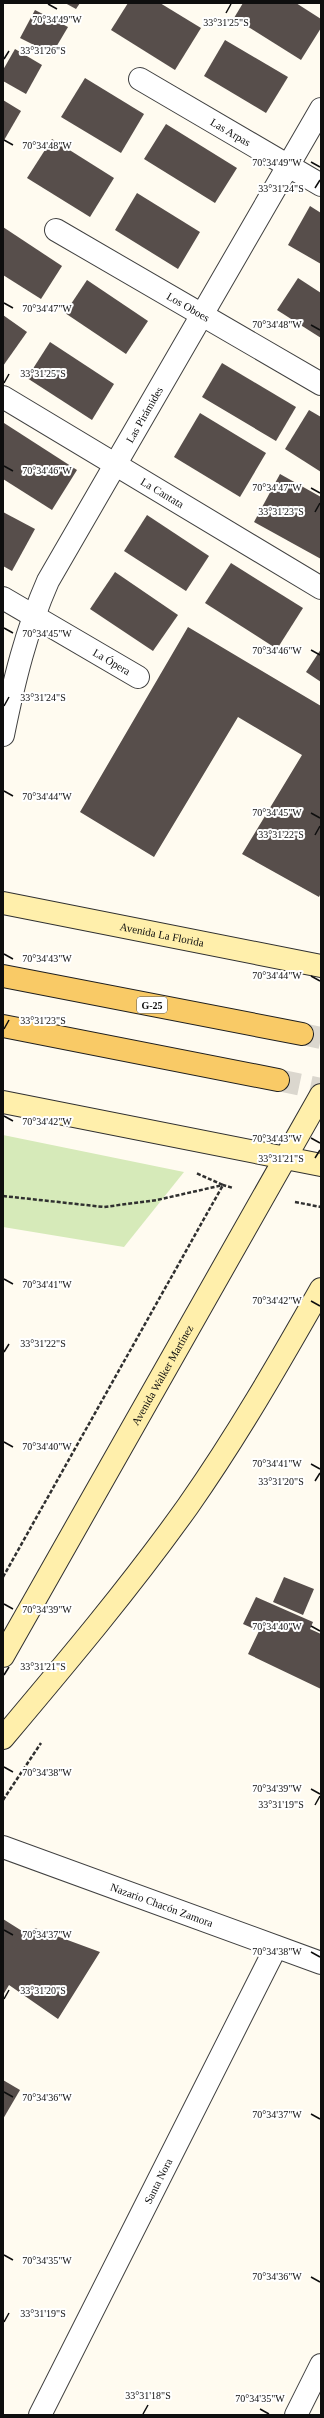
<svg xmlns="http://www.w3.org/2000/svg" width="324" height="2418" viewBox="0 0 324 2418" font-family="Georgia,serif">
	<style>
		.green { fill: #d6eab9 }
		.building { fill: #574e4b }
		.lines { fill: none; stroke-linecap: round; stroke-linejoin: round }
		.primary-tunnel { stroke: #dbd7ce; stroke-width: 22; stroke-dasharray: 22 11; stroke-linecap: butt }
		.minor-casing { stroke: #414141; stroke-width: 24 }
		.tertiary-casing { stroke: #414141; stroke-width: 24 }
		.secondary-casing { stroke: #303030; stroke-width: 24 }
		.primary-casing { stroke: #1f1f1f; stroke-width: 24 }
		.path { stroke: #303030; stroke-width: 2.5; stroke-dasharray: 4 2; stroke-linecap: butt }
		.minor { stroke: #fff; stroke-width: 22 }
		.tertiary { stroke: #fff; stroke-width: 22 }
		.secondary { stroke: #ffefab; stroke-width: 22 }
		.primary { stroke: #f9ca66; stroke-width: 22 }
		.ticks { fill: none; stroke: #0e0e0e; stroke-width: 1.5 }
		.labels { text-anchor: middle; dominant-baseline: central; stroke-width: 4; stroke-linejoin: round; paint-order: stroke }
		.shield { fill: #fff; stroke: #565656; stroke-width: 1 }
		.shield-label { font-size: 10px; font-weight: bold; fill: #0e0e0e }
		.street-label { font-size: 11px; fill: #0e0e0e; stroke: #fff }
		.ticks-label { font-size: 10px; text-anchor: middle; fill: #0e0e0e; stroke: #fff; stroke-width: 4; stroke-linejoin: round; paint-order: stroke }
	</style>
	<rect width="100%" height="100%" fill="#fffbf0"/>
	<path class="green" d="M3,1135L184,1172L124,1247L3,1227Z"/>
	<g class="building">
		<path d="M65,3H80L76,9Z"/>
		<path d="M128,3H160L201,28L175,70L111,30Z"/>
		<path d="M243,3H296L321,19V28L301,60L234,18Z"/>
		<path d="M35,10L68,27L52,54L20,38Z"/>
		<path d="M225,40L288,77L266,113L204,76Z"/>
		<path d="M15,49L42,65L26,94L3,81V70Z"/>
		<path d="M85,78L144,114L121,153L61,117Z"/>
		<path d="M3,100L21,111L3,142Z"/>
		<path d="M166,124L237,168L215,203L144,159Z"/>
		<path d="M52,139L114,178L90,217L27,178Z"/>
		<path d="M137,193L200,232L178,269L115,230Z"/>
		<path d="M310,206L321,213V264L288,245Z"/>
		<path d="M3,227L62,266L41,299L3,275Z"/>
		<path d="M298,278L321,293V338L277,310Z"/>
		<path d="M87,280L148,321L126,354L65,313Z"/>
		<path d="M3,315L27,332L3,366Z"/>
		<path d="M50,342L114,384L92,420L27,378Z"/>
		<path d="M222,363L296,407L276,441L202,397Z"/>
		<path d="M309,410L321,417V472L285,449Z"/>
		<path d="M200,413L266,453L240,497L174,457Z"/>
		<path d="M4,423L77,470L52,510L3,479Z"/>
		<path d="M280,474L321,497V559L254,522Z"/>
		<path d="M3,512L35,529L12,571L3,566Z"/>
		<path d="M147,515L209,556L186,591L124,551Z"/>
		<path d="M231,563L303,608L277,649L205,603Z"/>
		<path d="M115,572L178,615L153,651L90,609Z"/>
		<path d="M188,627L321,706V893L319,897L242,854L302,755L238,717L154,857L80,812Z"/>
		<path d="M321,649V682L306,672Z"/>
		<path d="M284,1577L314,1589L303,1615L273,1602Z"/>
		<path d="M256,1597L313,1622L310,1629L321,1634V1689L248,1654L259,1631L243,1624Z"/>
		<path d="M3,1919L30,1936L35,1928L100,1952L58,2019L9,1985L3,1995Z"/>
		<path d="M3,2080L20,2090L3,2119Z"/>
	</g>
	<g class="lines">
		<g class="primary-tunnel">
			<path d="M302,1034L321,1038"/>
			<path d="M278,1080L321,1089"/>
		</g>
		<g class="minor-casing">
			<g id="minor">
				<path id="s1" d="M140,79L321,185"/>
				<path id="s2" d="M56,230L321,384"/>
				<path id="s3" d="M3,397L321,588"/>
				<path id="s4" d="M3,598L138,677"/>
				<path id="s5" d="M3,735C14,681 26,631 48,581L321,109"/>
				<path id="s6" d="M40,2415L276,1947"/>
				<path d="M296,2415L321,2365"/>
			</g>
		</g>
		<g class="tertiary-casing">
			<g id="tertiary">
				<path id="s7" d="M3,1847L321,1963"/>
			</g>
		</g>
		<g class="secondary-casing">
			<g id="secondary">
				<path id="s8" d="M3,903L321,966"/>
				<path d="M3,1102L321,1165"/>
				<path id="s9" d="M3,1656L321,1095"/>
				<path d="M3,1738C67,1662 131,1586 188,1506C237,1436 279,1363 321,1289"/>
			</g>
		</g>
		<g class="primary-casing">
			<g id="primary">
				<path d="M3,976L302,1034"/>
				<path d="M3,1026L278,1080"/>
			</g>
		</g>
		<g class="path">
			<path d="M3,1196L104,1207L157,1200L223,1185L233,1188"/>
			<path d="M295,1202L321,1207"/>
			<path d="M3,1577L223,1185L196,1173"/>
			<path d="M3,1800L41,1743"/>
		</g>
		<use href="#minor" class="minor"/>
		<use href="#tertiary" class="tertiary"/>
		<use href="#secondary" class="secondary"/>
		<use href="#primary" class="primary"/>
	</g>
	<path class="ticks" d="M48,4L57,9M226,13L231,4M4,59L9,51M4,140L13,145M311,162L320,167M315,188L320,180M4,303L13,308M311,325L320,330M4,383L9,374M4,466L13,471M311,488L320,493M315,512L320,503M4,628L13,633M311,650L320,655M4,706L9,697M4,791L13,796M311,813L320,818M315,835L320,826M4,954L13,959M311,976L320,981M4,1029L9,1020M4,1116L13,1121M311,1138L320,1143M315,1158L320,1150M4,1279L13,1284M311,1301L320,1306M4,1352L9,1344M4,1442L13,1447M311,1464L320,1469M315,1481L320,1473M4,1604L13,1609M311,1626L320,1631M4,1675L9,1667M4,1767L13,1772M311,1789L320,1794M315,1805L320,1796M4,1930L13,1935M311,1952L320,1957M4,1999L9,1990M4,2092L13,2097M311,2114L320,2119M4,2255L13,2260M311,2277L320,2282M4,2322L9,2313M260,2409L269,2414M143,2414L148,2405"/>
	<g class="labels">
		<rect class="shield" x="137" y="997" width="30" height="16" rx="3"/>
		<g class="shield-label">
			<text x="152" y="1005">G-25</text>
		</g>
		<g class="street-label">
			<text stroke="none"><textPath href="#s1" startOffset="105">Las Arpas</textPath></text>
			<text stroke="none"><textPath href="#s2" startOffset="153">Los Oboes</textPath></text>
			<text stroke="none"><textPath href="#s5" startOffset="353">Las Pirámides</textPath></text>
			<text stroke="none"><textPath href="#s3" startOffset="186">La Cantata</textPath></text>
			<text stroke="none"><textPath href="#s4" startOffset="126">La Ópera</textPath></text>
			<text stroke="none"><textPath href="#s8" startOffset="162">Avenida La Florida</textPath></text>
			<text stroke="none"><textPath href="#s9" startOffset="323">Avenida Walker Martínez</textPath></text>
			<text stroke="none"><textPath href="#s7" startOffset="169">Nazario Chacón Zamora</textPath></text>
			<text stroke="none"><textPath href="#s6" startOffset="262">Santa Nora</textPath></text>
		</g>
	</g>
	<g class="ticks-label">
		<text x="57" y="23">70°34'49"W</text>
		<text x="226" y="26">33°31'25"S</text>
		<text x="43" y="54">33°31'26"S</text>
		<text x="47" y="149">70°34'48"W</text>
		<text x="277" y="166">70°34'49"W</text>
		<text x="281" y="192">33°31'24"S</text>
		<text x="47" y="312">70°34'47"W</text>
		<text x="277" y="328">70°34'48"W</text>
		<text x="43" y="377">33°31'25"S</text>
		<text x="47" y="474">70°34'46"W</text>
		<text x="277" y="491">70°34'47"W</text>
		<text x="281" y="515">33°31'23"S</text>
		<text x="47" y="637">70°34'45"W</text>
		<text x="277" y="654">70°34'46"W</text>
		<text x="43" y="701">33°31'24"S</text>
		<text x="47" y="800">70°34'44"W</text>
		<text x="277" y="816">70°34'45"W</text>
		<text x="281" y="838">33°31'22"S</text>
		<text x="47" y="962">70°34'43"W</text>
		<text x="277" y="979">70°34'44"W</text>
		<text x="43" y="1024">33°31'23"S</text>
		<text x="47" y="1125">70°34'42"W</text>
		<text x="277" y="1142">70°34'43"W</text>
		<text x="281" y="1162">33°31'21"S</text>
		<text x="47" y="1288">70°34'41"W</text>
		<text x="277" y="1304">70°34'42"W</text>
		<text x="43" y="1347">33°31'22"S</text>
		<text x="47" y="1450">70°34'40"W</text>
		<text x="277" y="1467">70°34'41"W</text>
		<text x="281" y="1485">33°31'20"S</text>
		<text x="47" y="1613">70°34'39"W</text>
		<text x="277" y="1630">70°34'40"W</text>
		<text x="43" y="1670">33°31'21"S</text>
		<text x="47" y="1776">70°34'38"W</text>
		<text x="277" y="1792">70°34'39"W</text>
		<text x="281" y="1808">33°31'19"S</text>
		<text x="47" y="1938">70°34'37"W</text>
		<text x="277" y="1955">70°34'38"W</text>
		<text x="43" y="1994">33°31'20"S</text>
		<text x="47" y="2101">70°34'36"W</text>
		<text x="277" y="2118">70°34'37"W</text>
		<text x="47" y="2264">70°34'35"W</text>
		<text x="277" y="2280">70°34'36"W</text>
		<text x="43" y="2317">33°31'19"S</text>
		<text x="148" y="2399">33°31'18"S</text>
		<text x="260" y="2402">70°34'35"W</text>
	</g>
	<rect width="324" height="2418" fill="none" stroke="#0e0e0e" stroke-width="8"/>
</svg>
